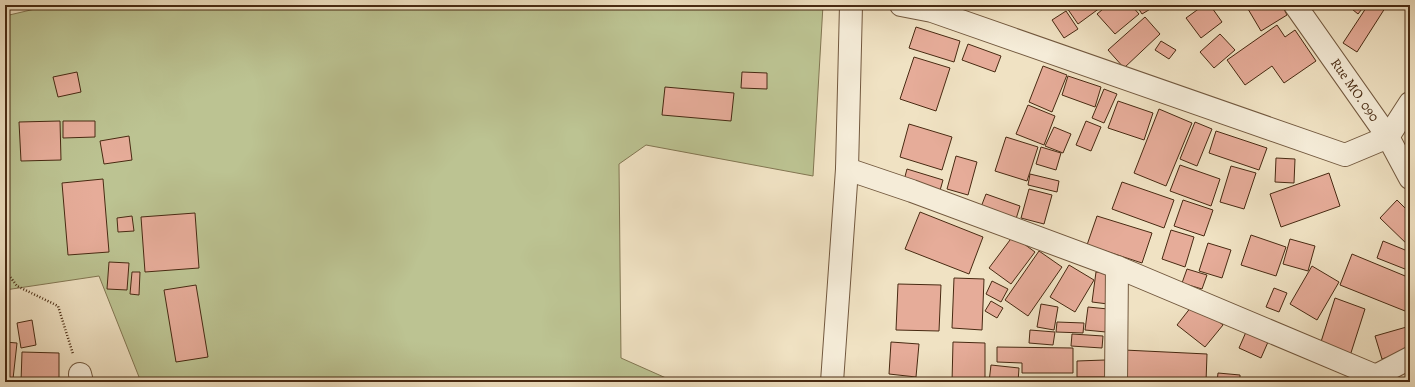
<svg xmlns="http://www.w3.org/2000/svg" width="1415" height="387" viewBox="0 0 1415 387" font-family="Alegreya,serif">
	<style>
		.green { fill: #bcc392; stroke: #827652 }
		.building { fill: #e6ac99; stroke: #482a12 }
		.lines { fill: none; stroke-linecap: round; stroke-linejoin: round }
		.minor-casing { stroke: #72583e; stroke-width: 24 }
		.tertiary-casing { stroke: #72583e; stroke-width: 24 }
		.path { stroke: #482a12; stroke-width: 2.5; stroke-dasharray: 1 2; stroke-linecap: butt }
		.minor { stroke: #f5ecd8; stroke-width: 22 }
		.tertiary { stroke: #f5ecd8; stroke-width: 22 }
		.labels { text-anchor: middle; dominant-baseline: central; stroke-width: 3; stroke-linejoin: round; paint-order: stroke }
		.street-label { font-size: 14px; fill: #482a12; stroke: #f5ecd8 }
	</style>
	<rect width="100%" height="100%" fill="#f0e2c3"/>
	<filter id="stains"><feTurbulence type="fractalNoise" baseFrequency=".005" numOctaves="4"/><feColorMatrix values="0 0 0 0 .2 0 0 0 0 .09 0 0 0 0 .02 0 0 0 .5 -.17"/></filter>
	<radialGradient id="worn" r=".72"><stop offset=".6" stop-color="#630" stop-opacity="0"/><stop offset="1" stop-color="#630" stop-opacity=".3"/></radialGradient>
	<path class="green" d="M52,5H823L813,176L646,145L619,164L621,358L675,382H141L99,276L5,290V16Z"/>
	<g class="building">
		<path d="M1070,5H1104L1078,24L1067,8Z"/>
		<path d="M1108,5H1131L1139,14L1115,34L1097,14Z"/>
		<path d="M1136,5H1157L1142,14Z"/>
		<path d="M1204,5H1210L1222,22L1201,38L1186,18Z"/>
		<path d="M1255,5H1282L1287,15L1261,31L1248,9Z"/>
		<path d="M1347,5H1365L1358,14Z"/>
		<path d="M1368,5H1387L1357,52L1343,43Z"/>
		<path d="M1066,11L1078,29L1064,38L1052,20Z"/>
		<path d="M1145,17L1160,34L1124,68L1108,50Z"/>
		<path d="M1277,25L1285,37L1295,30L1316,61L1284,83L1272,66L1245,85L1227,60Z"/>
		<path d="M916,27L960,41L954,62L909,48Z"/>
		<path d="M1220,34L1235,50L1214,68L1200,52Z"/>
		<path d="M1161,41L1176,50L1169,59L1155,50Z"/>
		<path d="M968,44L1001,56L995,72L962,60Z"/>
		<path d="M914,57L950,68L936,111L900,99Z"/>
		<path d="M1043,66L1067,75L1052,112L1029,102Z"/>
		<path d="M77,72L81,92L58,97L53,77Z"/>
		<path d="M742,72L767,73V89L741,88Z"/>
		<path d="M1068,76L1101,87L1095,107L1062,95Z"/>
		<path d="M665,87L734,93L731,121L662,115Z"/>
		<path d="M1104,89L1117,94L1104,123L1092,118Z"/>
		<path d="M1118,101L1153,113L1144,140L1108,128Z"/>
		<path d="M1028,105L1055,116L1044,145L1016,134Z"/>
		<path d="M1159,109L1192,123L1166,186L1134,173Z"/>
		<path d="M60,121L61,160L21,161L19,122Z"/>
		<path d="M63,121H95V137L63,138Z"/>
		<path d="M1086,121L1101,127L1091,151L1076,145Z"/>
		<path d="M1195,122L1212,129L1197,166L1180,159Z"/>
		<path d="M909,124L952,137L942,170L900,157Z"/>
		<path d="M1054,127L1071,134L1063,153L1045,146Z"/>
		<path d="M1216,131L1267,148L1259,170L1209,153Z"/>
		<path d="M129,136L132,160L104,164L100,141Z"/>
		<path d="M1006,137L1038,147L1027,181L995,171Z"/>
		<path d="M1041,147L1061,153L1056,170L1036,164Z"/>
		<path d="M956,156L977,162L968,195L947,189Z"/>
		<path d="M1276,158L1295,159L1294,183L1275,182Z"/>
		<path d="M1180,165L1220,179L1211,206L1170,191Z"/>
		<path d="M1231,166L1256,173L1244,209L1220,202Z"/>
		<path d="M907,169L943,180L939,194L903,184Z"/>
		<path d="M1329,173L1340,206L1281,227L1270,194Z"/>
		<path d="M1030,174L1059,181L1057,192L1028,185Z"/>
		<path d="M103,179L109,252L68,255L62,183Z"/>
		<path d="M1122,182L1174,200L1164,228L1112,209Z"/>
		<path d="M1029,189L1052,195L1044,224L1021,218Z"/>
		<path d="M986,194L1020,206L1016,219L981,207Z"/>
		<path d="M1183,200L1213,210L1204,236L1174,226Z"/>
		<path d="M1397,200L1410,213V247L1380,218Z"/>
		<path d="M920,212L983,237L969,274L905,249Z"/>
		<path d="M195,213L199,268L145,272L141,217Z"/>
		<path d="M132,216L134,231L118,232L117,218Z"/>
		<path d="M1097,216L1152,233L1142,263L1087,245Z"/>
		<path d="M1171,230L1194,237L1185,267L1162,259Z"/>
		<path d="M1251,235L1286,247L1276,276L1241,265Z"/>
		<path d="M1013,236L1035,252L1011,284L989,268Z"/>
		<path d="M1290,239L1315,246L1308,271L1283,264Z"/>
		<path d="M1383,241L1410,252V271L1377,258Z"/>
		<path d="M1208,243L1231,250L1222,278L1199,271Z"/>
		<path d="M1039,251L1062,267L1028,316L1005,300Z"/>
		<path d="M1352,254L1410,278V313L1340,285Z"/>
		<path d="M109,262L129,263L127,290L107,289Z"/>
		<path d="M1069,265L1094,280L1075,312L1050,297Z"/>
		<path d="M1312,266L1339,282L1317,320L1290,304Z"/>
		<path d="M1187,269L1207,275L1202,289L1182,283Z"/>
		<path d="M132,272H140L139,295L130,294Z"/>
		<path d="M1096,272L1113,274L1108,304L1092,302Z"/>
		<path d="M954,278L984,279L982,330L952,328Z"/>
		<path d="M992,281L1008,289L1001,302L986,294Z"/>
		<path d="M898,284L941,285L939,331L896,330Z"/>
		<path d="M196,285L208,357L176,362L164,290Z"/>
		<path d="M1274,288L1287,293L1279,312L1266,307Z"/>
		<path d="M1335,298L1365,309L1349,359L1319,348Z"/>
		<path d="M991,301L1003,308L997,318L985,311Z"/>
		<path d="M1195,302L1223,325L1205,347L1177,325Z"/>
		<path d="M1041,304L1058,307L1054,330L1037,327Z"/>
		<path d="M1088,307L1108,309L1106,332L1085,330Z"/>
		<path d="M32,320L36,345L21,348L17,323Z"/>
		<path d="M1057,322L1084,323L1083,333L1056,332Z"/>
		<path d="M1410,326V350L1382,359L1375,336Z"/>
		<path d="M1030,330L1055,332L1053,345L1029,343Z"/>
		<path d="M1246,332L1268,342L1261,358L1239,348Z"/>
		<path d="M1072,334L1103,336L1102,348L1071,346Z"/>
		<path d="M5,342L17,343L13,379L5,378Z"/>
		<path d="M891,342L919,344L916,377L889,374Z"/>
		<path d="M953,342L985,343V382H952Z"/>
		<path d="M997,347L1073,348V373H1022V363L997,362Z"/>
		<path d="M1124,350L1207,354L1206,382L1123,380Z"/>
		<path d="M22,352L59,353V382H21Z"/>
		<path d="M1105,360V377H1077V361Z"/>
		<path d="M991,365L1019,368L1018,382H989Z"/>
		<path d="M1218,373L1240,375V382H1217Z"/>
	</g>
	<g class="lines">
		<g class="minor-casing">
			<g id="minor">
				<path d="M901,5L932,11L1345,155L1388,137L1410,103"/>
				<path d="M847,169L912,191L1117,267L1376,376"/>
				<path d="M80,374L82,382"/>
				<path d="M832,382L847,169L851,5"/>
				<path d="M1116,382L1117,267"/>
				<path d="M1364,382L1410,358"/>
			</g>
		</g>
		<g class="tertiary-casing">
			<path id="tertiary" d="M1295,5L1388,137L1410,178"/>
		</g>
		<path class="path" d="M5,270L17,286L58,306L73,354"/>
		<use href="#minor" class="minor"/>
		<use href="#tertiary" class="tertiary"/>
	</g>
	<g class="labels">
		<g class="street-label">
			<text transform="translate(1355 90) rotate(55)">Rue MO. 090</text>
		</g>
	</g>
	<rect width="1415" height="387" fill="none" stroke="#f0e2c3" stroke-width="20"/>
	<rect x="6" y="6" width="1403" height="375" fill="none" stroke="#482a12" stroke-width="2"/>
	<rect x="10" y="10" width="1395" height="367" fill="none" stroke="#482a12"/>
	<rect width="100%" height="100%" filter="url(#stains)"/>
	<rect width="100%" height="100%" fill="url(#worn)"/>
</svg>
